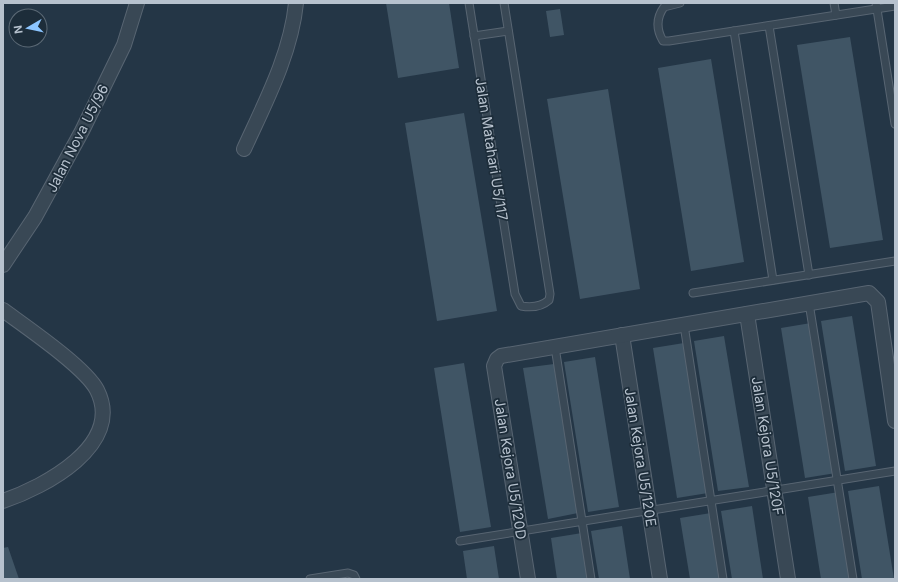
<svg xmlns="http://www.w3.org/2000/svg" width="898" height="582" viewBox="0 0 898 582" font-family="Inter,sans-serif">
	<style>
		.building { fill: #405565 }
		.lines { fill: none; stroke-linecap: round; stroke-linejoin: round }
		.service-casing { stroke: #586572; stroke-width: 9 }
		.minor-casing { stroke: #586572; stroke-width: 16 }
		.service { stroke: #394855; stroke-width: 7 }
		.minor { stroke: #394855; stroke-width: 14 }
		.labels { text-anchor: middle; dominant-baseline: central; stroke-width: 3.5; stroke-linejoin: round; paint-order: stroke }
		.street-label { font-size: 14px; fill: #b7c2ce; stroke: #1d2d3a }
	</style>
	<rect width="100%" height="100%" fill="#243646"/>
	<g class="building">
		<path d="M386,3H449L459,68L398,78Z"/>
		<path d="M560,9L564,35L550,37L546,11Z"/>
		<path d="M850,37L883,240L830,248L797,45Z"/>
		<path d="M711,59L744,262L691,271L658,68Z"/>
		<path d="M608,89L640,289L580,299L547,99Z"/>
		<path d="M464,113L497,311L437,321L405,123Z"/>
		<path d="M852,316L876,466L845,471L821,321Z"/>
		<path d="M811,323L836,473L805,478L781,328Z"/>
		<path d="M724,336L749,487L718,491L694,341Z"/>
		<path d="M684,343L708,493L677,498L653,348Z"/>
		<path d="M595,357L619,507L588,512L564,362Z"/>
		<path d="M464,363L491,527L460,532L434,368Z"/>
		<path d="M554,364L578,513L548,519L523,368Z"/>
		<path d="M879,486L894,579H862L848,491Z"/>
		<path d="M839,492L852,579H821L808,497Z"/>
		<path d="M752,506L763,579H732L721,511Z"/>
		<path d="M711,513L722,579H690L680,518Z"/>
		<path d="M622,526L630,579H599L591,531Z"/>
		<path d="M582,533L589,579H557L551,538Z"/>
		<path d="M494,546L499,579H467L463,551Z"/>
		<path d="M8,547L19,579H3V548Z"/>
	</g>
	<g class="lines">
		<g class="service-casing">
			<g id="service">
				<path d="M469,3L515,294L521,306C532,308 541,307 549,300L550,294L504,3"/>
				<path d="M680,3L664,7C656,18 656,29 663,41H669L895,6"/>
				<path d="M834,3L836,15"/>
				<path d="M876,3L895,124"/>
				<path d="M769,26L809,275"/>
				<path d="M734,31L773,280"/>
				<path d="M474,36L508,31"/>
				<path d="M693,293L895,261"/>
				<path d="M809,303L853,579"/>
				<path d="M684,325L723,579"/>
				<path d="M555,347L591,579"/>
				<path d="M460,541L895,471"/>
				<path d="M310,579L348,573L354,575L356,579"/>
			</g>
		</g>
		<g class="minor-casing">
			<g id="minor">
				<path d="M244,149C265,103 291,54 296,3"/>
				<path d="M3,265L35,217L82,131L124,45L137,3"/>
				<path d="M3,310C26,327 85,367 97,390C125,445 44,487 3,501"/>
				<path d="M747,314L788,579"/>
				<path d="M622,335L660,579"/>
				<path d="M528,579L494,366L497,359L501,356L869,293L878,302L895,421"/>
			</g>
		</g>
		<use href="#service" class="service"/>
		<use href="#minor" class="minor"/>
	</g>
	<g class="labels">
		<g class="street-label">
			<text transform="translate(77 138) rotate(-63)">Jalan Nova U5/96</text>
			<text transform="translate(492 149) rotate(81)">Jalan Matahari U5/117</text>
			<text transform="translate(768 446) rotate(81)">Jalan Kejora U5/120F</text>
			<text transform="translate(641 457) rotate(81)">Jalan Kejora U5/120E</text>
			<text transform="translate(511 469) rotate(81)">Jalan Kejora U5/120D</text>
		</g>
	</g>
	<rect width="898" height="582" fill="none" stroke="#b7c2ce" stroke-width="8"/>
	<g transform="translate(28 28) rotate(261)"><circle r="19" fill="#1d2d3a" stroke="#5b6975"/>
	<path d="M0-3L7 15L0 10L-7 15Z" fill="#8bc5ff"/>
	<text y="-6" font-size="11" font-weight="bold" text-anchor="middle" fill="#b7c2ce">N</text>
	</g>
</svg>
